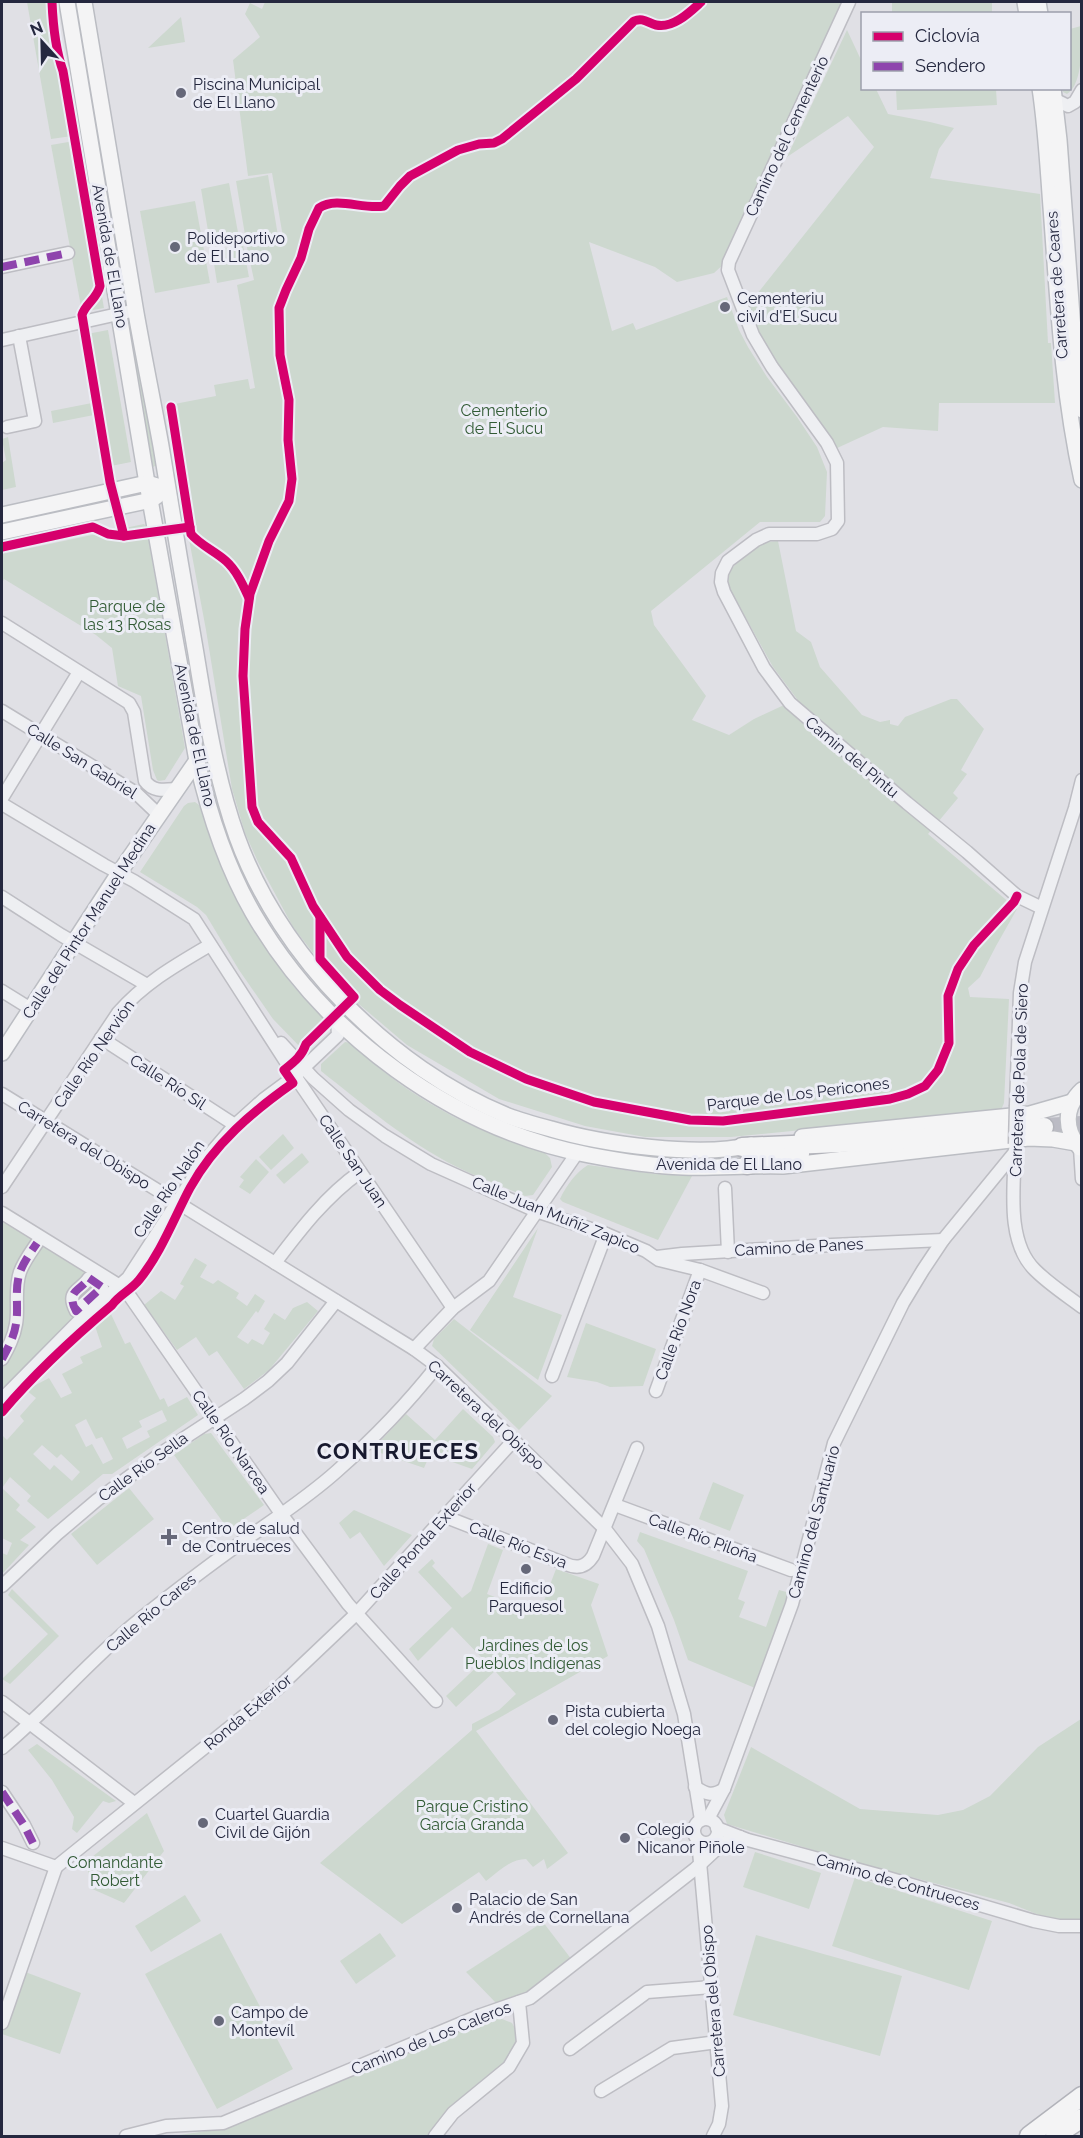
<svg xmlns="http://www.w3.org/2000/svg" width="1083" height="2138" viewBox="0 0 1083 2138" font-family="Raleway,sans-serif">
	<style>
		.green { fill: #cdd8cf; fill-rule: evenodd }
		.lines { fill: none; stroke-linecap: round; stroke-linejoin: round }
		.highway-tunnel { stroke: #bbbbc4; stroke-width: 18; stroke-dasharray: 18 9; stroke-linecap: butt }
		.minor-casing { stroke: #bdbdc3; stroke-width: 15 }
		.major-casing { stroke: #bbbdc3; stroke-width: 18 }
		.highway-casing { stroke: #b2b3ba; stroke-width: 21 }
		.minor { stroke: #eeeff2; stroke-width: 12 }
		.major { stroke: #f4f4f5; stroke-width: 15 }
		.highway { stroke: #f4f4f5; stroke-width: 18 }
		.minor-bridge-casing { stroke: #bdbdc3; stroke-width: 15; stroke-linecap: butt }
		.minor-bridge { stroke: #eeeff2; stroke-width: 12 }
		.quiet { stroke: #8e44ad; stroke-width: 8; stroke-dasharray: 15 8; stroke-linecap: butt }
		.cycleway-casing { stroke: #ecedf5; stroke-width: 13 }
		.cycleway { stroke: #d6006c; stroke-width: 9 }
		.poi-dot { fill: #666879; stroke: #ecedf5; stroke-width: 2 }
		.labels { text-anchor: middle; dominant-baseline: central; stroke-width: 6; stroke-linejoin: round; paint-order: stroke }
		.poi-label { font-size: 16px; fill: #25283f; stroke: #ecedf5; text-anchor: start }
		.street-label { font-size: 16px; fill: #25283f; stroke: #ecedf5 }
		.park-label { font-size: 16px; fill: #325b35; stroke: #ecedf5 }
		.district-label { font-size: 22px; font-weight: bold; letter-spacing: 1.5px; fill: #181a2f; stroke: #ecedf5 }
	</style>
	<rect width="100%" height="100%" fill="#e0e0e5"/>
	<g class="green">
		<path d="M27,2H51V31L56,57L61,69L72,136L51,139Z"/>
		<path d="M73,2H78L128,301L124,299Z"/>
		<path d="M265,2H845L726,262L714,273L677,282L655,267L589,242L612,331L633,323L636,330L727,297L739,330L748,347L767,377L797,417L817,447L827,472L825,516L820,522H760L651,611L654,625L706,696L692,720L729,735L754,719L797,699L773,667L727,584L730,570L747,553L764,542L778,541L796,631L811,642L820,667L862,715L880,722L890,720V724L898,726L905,717L951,699H957L984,729L961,770L967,774L953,793L958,798L928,834L1017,909L996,946L980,977L968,988L970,997L1009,999L1004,1103L1001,1110L731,1137H645L585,1126L499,1099L407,1045L354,1000L317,958L293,927L258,862L245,833L232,789L206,630L164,406L216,396L214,385L248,379L250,389L255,388L237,285L254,280L246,243L283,237L272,173L248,176L233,60L260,37L245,14L250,3L262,9Z"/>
		<rect x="892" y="2" width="100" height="11"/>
		<path d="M181,17L185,42L148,48Z"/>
		<path d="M1081,26C1082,45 1083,84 1067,94L1063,92V89L1070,88V29Z"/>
		<path d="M847,30L862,62V88L876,89L888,114L930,122L954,128L939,149L930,178L1040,194L1048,343H1051L1055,403H939L938,431L883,427L835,449C802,403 766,359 749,304L874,147L848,116L787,157Z"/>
		<path d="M896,89H996L997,105L897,110Z"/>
		<path d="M74,141L104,308L82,312L51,145Z"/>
		<path d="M268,175L278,236L246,241L236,181Z"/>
		<path d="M229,183L239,238L210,243L201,189Z"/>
		<path d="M195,201L210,283L155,293L140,211Z"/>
		<path d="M243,245L249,277L217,283L212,251Z"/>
		<path d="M129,324H132L157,465L153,467L151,466L128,327Z"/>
		<path d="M108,330L131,462L111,466L87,334Z"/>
		<path d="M92,403L94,415L53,423L51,411Z"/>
		<path d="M8,437L16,487L2,490V463L6,460L2,439Z"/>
		<path d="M144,524L146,526L185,748L165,780L159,781L157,780L153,770L141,696L118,686L112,648L96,635L4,579L2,583V554Z"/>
		<path d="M195,802L199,805C220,866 248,924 286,977C299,994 316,1009 330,1025V1027L309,1050L302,1049L273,1019L239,970L206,915L197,907L140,872L184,806L188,803Z"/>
		<path d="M345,1042L352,1043C385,1077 428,1105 471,1125C494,1136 520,1144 545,1153L550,1158L552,1167L533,1195L525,1196C502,1186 479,1178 457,1167C407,1142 364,1105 321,1071V1064Z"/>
		<path d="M283,1134L294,1148L271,1170L259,1157Z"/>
		<path d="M302,1153L309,1162L284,1184L276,1175Z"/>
		<path d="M256,1159L269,1172L250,1194L239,1187L244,1180L240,1177Z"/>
		<path d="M588,1165L655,1174L692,1176L658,1240L563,1202L560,1199C566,1186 576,1172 588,1165Z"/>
		<path d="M2,1213L120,1286L2,1399Z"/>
		<path d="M538,1228L513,1297L562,1315L538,1380L470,1330Z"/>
		<path d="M195,1258L207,1265L200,1277L213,1284L218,1280L239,1293L236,1298L247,1306L255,1294L265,1301L258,1313L256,1311L237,1337L248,1344L252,1339L263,1345L270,1333L264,1329L274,1313L285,1320L293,1308L307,1302L318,1311L269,1370L244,1389L217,1351L209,1356L196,1337L177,1350L144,1305L161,1291L175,1300L184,1286L180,1284Z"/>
		<path d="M110,1312L125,1344L130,1342L160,1400L164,1398L168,1407L187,1397L198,1415L112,1474H103L48,1519L27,1501L31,1496L10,1477L2,1488L20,1505L16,1510L36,1527L20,1540L29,1545L2,1574V1553L7,1555L12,1543L2,1538V1435L7,1440L24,1421L20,1416L36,1398L26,1390L49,1378L61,1398L72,1393L62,1374L83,1363L80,1357L102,1347L95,1326ZM162,1410L167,1421L147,1431L150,1437L127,1449L122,1438L142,1427L139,1421ZM86,1419L96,1439L102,1437L113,1459L103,1464L92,1444L86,1447L75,1425ZM42,1445L57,1458L61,1454L80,1472L72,1481L54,1465L50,1470L33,1454Z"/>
		<path d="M454,1319L552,1396L519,1430L432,1346L434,1339Z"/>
		<path d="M586,1323L656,1349L643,1386L610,1387L597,1382L567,1377Z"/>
		<path d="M463,1409L493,1437L495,1442L472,1469L430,1454L424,1468L372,1450L406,1414L435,1440Z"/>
		<path d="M211,1433L264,1505L232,1527L229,1524L225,1525L174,1455L204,1434Z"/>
		<path d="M713,1482L744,1495L730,1531L699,1519Z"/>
		<path d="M129,1488L154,1519L97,1565L71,1534Z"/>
		<path d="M354,1510L412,1535L384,1566L360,1532L350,1539L339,1523Z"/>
		<path d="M640,1532L748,1571L738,1599L745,1602L739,1617L766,1627L779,1590L790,1593L755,1688L688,1660L674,1620L644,1549L637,1541Z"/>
		<path d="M488,1544L503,1550L487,1594L539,1614L556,1569L599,1584L591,1605L608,1656L476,1731L568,1853L547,1869L544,1859L533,1867L526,1859C510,1859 498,1872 486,1881L479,1872L402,1924L320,1863L472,1730V1724L499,1710L516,1694L495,1671L456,1707L446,1696L484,1660L452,1627L418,1661L409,1649L452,1608L418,1572L432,1559L435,1563L432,1566L462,1598L471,1591Z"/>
		<path d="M12,1589L59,1636L10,1684L2,1679L48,1634L8,1595Z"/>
		<path d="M1081,1719V1920L1062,1921L1049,1919L1009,1903L836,1857L727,1824L724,1815L751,1747L860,1809L938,1815L963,1810L990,1796L1038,1747Z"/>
		<path d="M37,1744L116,1801L109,1803L103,1801L77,1833L72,1829L74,1817L52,1780L28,1750Z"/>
		<path d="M147,1813L164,1851L124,1903L90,1888L87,1861Z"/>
		<path d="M755,1852L821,1873L809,1909L743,1887Z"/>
		<path d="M855,1877L992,1921L969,1990L832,1946Z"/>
		<path d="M185,1895L201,1921L151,1952L135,1926Z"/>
		<path d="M543,1922L572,1960L529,1991L497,2004L466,1972Z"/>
		<path d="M221,1933L293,2069L217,2109L145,1974Z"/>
		<path d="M380,1933L396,1956L356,1984L340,1961Z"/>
		<path d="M756,1935L902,1976L880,2056L733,2015Z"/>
		<path d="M20,1970L81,1993L60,2054L2,2034V2023Z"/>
		<path d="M495,2016L512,2023L517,2032L518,2042L502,2069L463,2098L440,2119L429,2136H230L229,2134V2136H172L227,2128Z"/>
	</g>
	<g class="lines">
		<path class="highway-tunnel" d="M1044,1127L1082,1125"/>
		<g class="minor-casing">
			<g id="minor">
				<path d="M849,2L729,262L728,270L753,335L772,367L827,443L837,463L838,521L832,529L817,534H769L756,540L728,561L722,573L721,582L724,592L764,668L790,703L907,803L967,852L1017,896L1042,908"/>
				<path d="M1054,99L1068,106L1075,102L1082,90"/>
				<path d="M2,267L68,253"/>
				<path d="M2,340L136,310"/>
				<path d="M7,427L35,421L19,336"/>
				<path d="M2,623L129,703L134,712L145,781C153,792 164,790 176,789"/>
				<path d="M2,711L136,793L159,815"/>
				<path d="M2,798L79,672"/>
				<path d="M2,804L104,865L134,881L194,919L295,1076L453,1308"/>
				<path d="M2,897L61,935L147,985"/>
				<path d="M2,991L31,1009"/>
				<path d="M101,1038L235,1125"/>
				<path d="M281,1043L313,1078L349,1110L385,1136L431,1164L536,1211L606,1234L646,1251L659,1260L700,1270L763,1293"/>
				<path d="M2,1094L414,1349L437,1366L605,1529L632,1564L658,1626L684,1714L701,1820"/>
				<path d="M1016,1105L1020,993L1025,962L1075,808L1082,780"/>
				<path d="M1080,1148L1082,1179"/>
				<path d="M1015,1150C1014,1187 1006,1242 1035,1270C1049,1284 1066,1295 1082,1307"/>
				<path d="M2,1187L118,1013C144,983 176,965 210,945"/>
				<path d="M725,1188L728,1252"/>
				<path d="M2,1213L120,1286L129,1295L282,1515L348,1604L436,1701"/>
				<path d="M657,1257L682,1254L832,1245L943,1240"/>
				<path d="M275,1263C300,1230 326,1196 360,1172"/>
				<path d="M89,1278L102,1287L76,1311C65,1290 81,1291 89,1278Z"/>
				<path d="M414,1349L453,1308L489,1281L577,1153"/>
				<path d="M2,1359C8,1348 14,1337 16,1324C19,1307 14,1289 20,1272C24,1261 31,1252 37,1243"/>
				<path d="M552,1376L606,1234"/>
				<path d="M656,1391L700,1270"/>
				<path d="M2,1399L80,1320L128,1278L204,1161L235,1125L264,1099L295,1076L338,1035L337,1020"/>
				<path d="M615,1505L791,1570"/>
				<path d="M446,1517L566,1564C577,1569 586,1567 593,1556L637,1448"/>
				<path d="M2,1586L57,1534L97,1500L163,1452L244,1399L268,1381L287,1363L336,1301"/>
				<path d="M2,1702L134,1803"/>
				<path d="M2,1748C48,1710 87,1663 134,1624C169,1596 205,1568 242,1542C274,1519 307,1498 337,1471C372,1440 407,1404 437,1366"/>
				<path d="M695,1787C706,1794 712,1797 724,1789"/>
				<path d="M2,1792L24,1825L33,1843"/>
				<path d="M708,1819L724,1789L792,1604L834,1443L903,1303L923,1270L943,1240L1015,1152"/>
				<circle cx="706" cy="1831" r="12"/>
				<path d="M717,1828L748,1840L878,1875L1034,1921L1059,1926H1082"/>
				<path d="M698,1840L722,2106L719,2124L713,2136"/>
				<path d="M2,1848L56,1867"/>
				<path d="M56,1867L276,1690L356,1614L514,1440"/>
				<path d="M2,2023L56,1867"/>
				<path d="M570,2049L647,1992L712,1987"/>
				<path d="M601,2091L672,2048L717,2042"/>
				<path d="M126,2136L166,2126L223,2123L481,2015L530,1998L695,1869L723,1843L740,1837"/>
				<path d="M435,2136L453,2113L509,2067L523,2043L519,2002"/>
			</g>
		</g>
		<g class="major-casing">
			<g id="major">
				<path d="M67,2L147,483L197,761C209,814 226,866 253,913C323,1034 452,1129 589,1155C620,1161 652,1166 683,1167C717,1168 750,1165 783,1166L1029,1138L1053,1139L1076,1143"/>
				<path d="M84,2C102,105 118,209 136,313C144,358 153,402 161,446C172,515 184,585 196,654C206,715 216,778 237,837C280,956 390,1068 508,1116C521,1121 536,1125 551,1129C602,1144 700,1158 751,1145"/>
				<path d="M1025,2L1027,14"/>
				<path d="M1038,2L1040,14"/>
				<path d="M1040,88C1046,127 1048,168 1051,207C1058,299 1062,390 1082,480"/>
				<path d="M1053,88L1059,140L1076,370L1082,410"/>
				<path d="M2,515L147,483L157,486"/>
				<path d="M2,532L151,500L157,496"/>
				<path d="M2,1053L119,873L200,756"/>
				<path d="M802,1137L1030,1114L1072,1102"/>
				<path d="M1080,1148C1064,1130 1064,1107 1082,1090"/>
			</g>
		</g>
		<g class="highway-casing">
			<g id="highway">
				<path d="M742,1147L887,1141L1044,1127"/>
				<path d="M747,1165L800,1154"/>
				<path d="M1029,2136L1082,2096"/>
				<path d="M1055,2136L1082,2118"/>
			</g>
		</g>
		<use href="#minor" class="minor"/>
		<use href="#major" class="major"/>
		<use href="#highway" class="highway"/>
		<g class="minor-bridge-casing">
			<path id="minor-bridge" d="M1015,1144L1016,1105"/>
		</g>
		<use href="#minor-bridge" class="minor-bridge"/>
		<g class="quiet">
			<path d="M2,267L68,253"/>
			<path d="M89,1278L102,1287L76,1311C65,1290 81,1291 89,1278Z"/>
			<path d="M2,1359C8,1348 14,1337 16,1324C19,1307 14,1289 20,1272C24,1261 31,1252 37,1243"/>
			<path d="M2,1792L24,1825L33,1843"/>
		</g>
		<g class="cycleway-casing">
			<g id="cycleway">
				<path d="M52,2C53,26 55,48 63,71L100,286C97,299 85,304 82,315L110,482L124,536"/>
				<path d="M701,2C690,12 673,29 656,25C648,23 643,17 634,21L576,79L502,139L494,143L479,144L458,150L410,176L400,186L384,206C363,210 337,196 319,208L309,229L301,258L286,290L279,308L280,355L289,400L288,440L292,479L289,501L269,541L250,594L245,629L243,676L252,807L258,822L291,858L313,906L347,957L380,990L400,1005L470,1052L526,1079L594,1102L690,1120L723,1121L824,1108L890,1099L908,1094L925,1086L938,1070L949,1043L948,996L958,969L974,945L1014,902L1017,896"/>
				<path d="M171,407L191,534C200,545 215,551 226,561C237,571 243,585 249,598"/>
				<path d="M2,547L93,527L108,534L124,536L190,527"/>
				<path d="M2,1412C35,1373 73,1338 112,1305C119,1295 131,1290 139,1280C161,1253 174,1218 190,1188C214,1144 253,1111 293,1083L284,1070C294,1062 302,1056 306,1044L354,997L320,959V917"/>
			</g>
		</g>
		<use href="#cycleway" class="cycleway"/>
	</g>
	<g class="poi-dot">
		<circle cx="181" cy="93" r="6"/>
		<circle cx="175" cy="247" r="6"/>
		<circle cx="725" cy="307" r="6"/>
		<path d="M166 1528h6v6h6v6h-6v6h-6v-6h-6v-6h6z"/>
		<circle cx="526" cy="1569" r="6"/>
		<circle cx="553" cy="1720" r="6"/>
		<circle cx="203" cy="1823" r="6"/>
		<circle cx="625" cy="1838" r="6"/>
		<circle cx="457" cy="1908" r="6"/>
		<circle cx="219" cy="2021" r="6"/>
	</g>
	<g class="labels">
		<g class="poi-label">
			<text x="193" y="84">Piscina Municipal<tspan x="193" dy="18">de El Llano</tspan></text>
			<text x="187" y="238">Polideportivo<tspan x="187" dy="18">de El Llano</tspan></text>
			<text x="737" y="298">Cementeriu<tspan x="737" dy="18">civil d'El Sucu</tspan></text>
			<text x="182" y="1528">Centro de salud<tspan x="182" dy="18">de Contrueces</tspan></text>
			<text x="526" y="1588" text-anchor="middle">Edificio<tspan x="526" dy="18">Parquesol</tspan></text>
			<text x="565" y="1711">Pista cubierta<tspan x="565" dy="18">del colegio Noega</tspan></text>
			<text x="215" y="1814">Cuartel Guardia<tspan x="215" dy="18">Civil de Gijón</tspan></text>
			<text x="637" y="1829">Colegio<tspan x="637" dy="18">Nicanor Piñole</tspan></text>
			<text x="469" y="1899">Palacio de San<tspan x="469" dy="18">Andrés de Cornellana</tspan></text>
			<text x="231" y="2012">Campo de<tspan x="231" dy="18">Montevíl</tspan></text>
		</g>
		<g class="street-label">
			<text transform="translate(787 136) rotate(-65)">Camino del Cementerio</text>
			<text transform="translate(110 256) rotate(80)">Avenida de El Llano</text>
			<text transform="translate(1057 285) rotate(-94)">Carretera de Ceares</text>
			<text transform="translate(195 735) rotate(78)">Avenida de El Llano</text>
			<text transform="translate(852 757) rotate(40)">Camin del Pintu</text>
			<text transform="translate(82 761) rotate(32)">Calle San Gabriel</text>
			<text transform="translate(89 921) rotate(-57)">Calle del Pintor Manuel Medina</text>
			<text transform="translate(94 1054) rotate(-55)">Calle Río Nervión</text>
			<text transform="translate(1019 1080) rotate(-88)">Carretera de Pola de Siero</text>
			<text transform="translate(168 1082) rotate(33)">Calle Río Sil</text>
			<text transform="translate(798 1094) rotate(-7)">Parque de Los Pericones</text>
			<text transform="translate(84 1145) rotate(32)">Carretera del Obispo</text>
			<text transform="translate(353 1161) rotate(56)">Calle San Juan</text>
			<text x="729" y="1164">Avenida de El Llano</text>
			<text transform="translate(169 1189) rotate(-56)">Calle Río Nalón</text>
			<text transform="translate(556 1215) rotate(22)">Calle Juan Muñíz Zapico</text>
			<text transform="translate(799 1247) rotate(-3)">Camino de Panes</text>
			<text transform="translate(678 1330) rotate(-70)">Calle Río Nora</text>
			<text transform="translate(486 1415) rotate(43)">Carretera del Obispo</text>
			<text transform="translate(231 1442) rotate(55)">Calle Río Narcea</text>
			<text transform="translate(143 1467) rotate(-36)">Calle Río Sella</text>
			<text transform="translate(814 1522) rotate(-75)">Camino del Santuario</text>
			<text transform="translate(703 1538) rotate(20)">Calle Río Piloña</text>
			<text transform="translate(423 1541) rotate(-48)">Calle Ronda Exterior</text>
			<text transform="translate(518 1545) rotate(21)">Calle Río Esva</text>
			<text transform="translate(151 1613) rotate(-40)">Calle Río Cares</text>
			<text transform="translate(248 1712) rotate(-40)">Ronda Exterior</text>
			<text transform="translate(898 1882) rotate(16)">Camino de Contrueces</text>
			<text transform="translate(713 2001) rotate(-95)">Carretera del Obispo</text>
			<text transform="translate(431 2038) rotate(-22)">Camino de Los Caleros</text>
		</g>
		<g class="park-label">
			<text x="504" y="410">Cementerio<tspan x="504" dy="18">de El Sucu</tspan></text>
			<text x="127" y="606">Parque de<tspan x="127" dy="18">las 13 Rosas</tspan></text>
			<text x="533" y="1645">Jardines de los<tspan x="533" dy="18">Pueblos Indigenas</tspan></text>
			<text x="472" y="1806">Parque Cristino<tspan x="472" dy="18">García Granda</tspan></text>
			<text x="115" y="1862">Comandante<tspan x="115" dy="18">Robert</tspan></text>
		</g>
		<g class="district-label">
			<text x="398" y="1451">CONTRUECES</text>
		</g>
	</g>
	<rect width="1083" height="2138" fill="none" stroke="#25283f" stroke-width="6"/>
	<rect x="861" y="12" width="210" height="78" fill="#ecedf5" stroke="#9c9eac" stroke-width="1.5"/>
	<rect x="873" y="32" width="30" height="9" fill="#d6006c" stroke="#9c9eac" stroke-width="1.5"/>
	<text x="915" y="42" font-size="18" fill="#25283f">Ciclovía</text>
	<rect x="873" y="62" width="30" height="9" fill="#8e44ad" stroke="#9c9eac" stroke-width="1.5"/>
	<text x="915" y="72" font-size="18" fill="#25283f">Sendero</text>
	<g transform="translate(42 42) rotate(338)" stroke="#ecedf5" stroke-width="4.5" paint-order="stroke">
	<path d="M0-4.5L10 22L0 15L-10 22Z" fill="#25283f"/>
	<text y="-9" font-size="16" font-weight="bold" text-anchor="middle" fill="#25283f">N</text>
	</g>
</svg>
